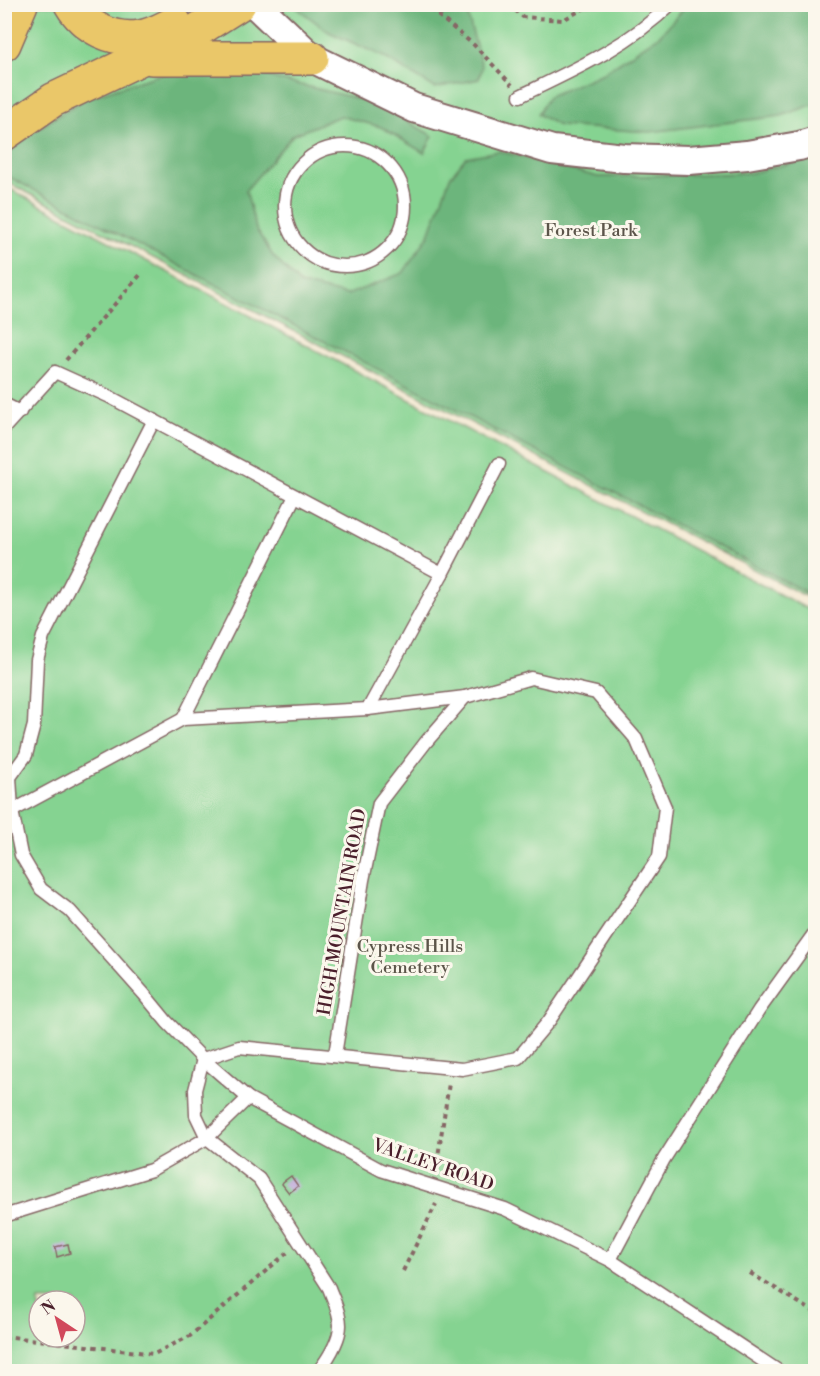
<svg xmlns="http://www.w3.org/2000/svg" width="820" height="1376" viewBox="0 0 820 1376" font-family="'Libre Bodoni',serif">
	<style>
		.green { fill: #85d391; stroke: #68795e; stroke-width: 1.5; fill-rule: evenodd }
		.forest { fill: #6cb57b; stroke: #5b6a53; stroke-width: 1.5 }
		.building { fill: #c3afda }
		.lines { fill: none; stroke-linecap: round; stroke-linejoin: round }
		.service-casing { stroke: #866665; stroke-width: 15 }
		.tertiary-casing { stroke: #866665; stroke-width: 32 }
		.motorway-casing { stroke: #866665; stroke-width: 36 }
		.path { stroke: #866665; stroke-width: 4; stroke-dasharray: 4.5 4.5; stroke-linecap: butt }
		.service { stroke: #fff; stroke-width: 12 }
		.tertiary { stroke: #fff; stroke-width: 28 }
		.motorway { stroke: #eac769; stroke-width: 33 }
		.labels { text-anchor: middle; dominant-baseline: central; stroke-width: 6; stroke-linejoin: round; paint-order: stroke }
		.park-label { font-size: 18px; fill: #5c554a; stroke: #fbf7ec }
		.street-label { font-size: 18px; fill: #4a1f2b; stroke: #fbf7ec }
	</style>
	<rect width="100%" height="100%" fill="#fbf7ec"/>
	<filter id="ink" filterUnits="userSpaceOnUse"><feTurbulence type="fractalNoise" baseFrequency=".0167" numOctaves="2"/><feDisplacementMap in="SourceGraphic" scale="12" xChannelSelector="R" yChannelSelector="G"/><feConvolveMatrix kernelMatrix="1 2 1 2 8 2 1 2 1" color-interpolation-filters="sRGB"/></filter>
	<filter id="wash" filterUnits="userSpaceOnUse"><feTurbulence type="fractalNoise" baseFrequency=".008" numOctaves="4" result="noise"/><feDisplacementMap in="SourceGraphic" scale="24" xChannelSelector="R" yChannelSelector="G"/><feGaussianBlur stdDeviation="1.35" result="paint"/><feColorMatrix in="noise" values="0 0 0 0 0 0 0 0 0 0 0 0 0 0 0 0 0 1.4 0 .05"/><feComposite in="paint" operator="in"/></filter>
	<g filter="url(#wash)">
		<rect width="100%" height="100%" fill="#f4e9d2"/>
		<g class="green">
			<path d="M4,5H815V601L5,181Z"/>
			<path d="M4,186L815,613V1371H5ZM39,1301H75V1337H39Z"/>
		</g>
		<g class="forest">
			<path d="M688,4L815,5V104L781,116L650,132L559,126L538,114L549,96L603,73L659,36Z"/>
			<path d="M293,5H465L482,67L479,79L435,88L382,56L329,32Z"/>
			<path d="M174,70H250L280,80L376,103L433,136L424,153L381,127L340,116L293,135L246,190L256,229L273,256L300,284L347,295L403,273L429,235L450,177L466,157L499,151L598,177L751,173L815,157V597L5,175L4,150L86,98Z"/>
		</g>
		<g id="blocks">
			<g class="building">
				<path d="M291,1176L298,1186L289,1193L282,1184L283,1182Z"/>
				<path d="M68,1244L70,1253L57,1257L55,1247Z"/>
			</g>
		</g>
	</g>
	<g filter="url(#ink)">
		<use href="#blocks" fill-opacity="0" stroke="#866665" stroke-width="1.5"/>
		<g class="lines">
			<g class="service-casing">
				<g id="service">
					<path d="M520,96C574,70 628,46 671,4"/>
					<circle cx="345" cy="206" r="60"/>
					<path d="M4,404L20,412"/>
					<path d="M4,428L55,372L108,396L442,574L368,709"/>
					<path d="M442,574L499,464"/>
					<path d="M183,719L295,496"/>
					<path d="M4,772L10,777L12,811L21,855L41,889L70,911L144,994L167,1022L203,1059L248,1098"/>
					<path d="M10,777L26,755L34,725L37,660L43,637L154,420"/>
					<path d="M4,817L12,811L183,719L368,709L465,697L531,678L596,693L636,739L665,807L659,857L549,1021L518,1058L462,1069L239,1047L203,1059L195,1090L196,1115L207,1138L259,1179L329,1288C333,1299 340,1312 340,1325C340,1340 327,1360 318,1372"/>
					<path d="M335,1055L363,880L379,803L426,742L465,697"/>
					<path d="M4,1216L151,1170L207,1138L248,1098L381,1170L505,1209L610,1260L780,1372"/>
					<path d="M610,1260L664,1159L759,1010L816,931"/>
				</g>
			</g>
			<g class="tertiary-casing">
				<path id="tertiary" d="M255,4L312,58L414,108L552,150L624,158L689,160L747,155L799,146L816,141"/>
			</g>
			<g class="motorway-casing">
				<g id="motorway">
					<path d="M71,4C85,28 113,41 140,37C153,35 164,28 175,23"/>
					<path d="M4,44L21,4"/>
					<path d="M152,58H312"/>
					<path d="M4,134L53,100L188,36L239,4"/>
				</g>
			</g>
			<g class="path">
				<path d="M424,4L474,45L512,85"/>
				<path d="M508,4L523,17L563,20L592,4"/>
				<path d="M66,360L141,274"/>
				<path d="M436,1170L449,1083"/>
				<path d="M403,1271L436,1204"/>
				<path d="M750,1273L816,1313"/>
				<path d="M4,1339L12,1337L154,1354L190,1336L288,1252"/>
			</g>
			<use href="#service" class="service"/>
			<use href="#tertiary" class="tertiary"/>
			<use href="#motorway" class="motorway"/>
		</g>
	</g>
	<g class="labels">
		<g class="park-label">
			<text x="591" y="230">Forest Park</text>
			<text x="410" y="946">Cypress Hills<tspan x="410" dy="21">Cemetery</tspan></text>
		</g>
		<g class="street-label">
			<text transform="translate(342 912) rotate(-80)">HIGH MOUNTAIN ROAD</text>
			<text transform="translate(433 1165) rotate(19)">VALLEY ROAD</text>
		</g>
	</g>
	<rect width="820" height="1376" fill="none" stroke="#fbf7ec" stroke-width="24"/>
	<g transform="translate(57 1319) rotate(324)"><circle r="28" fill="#fbf7ec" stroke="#b4a19f" stroke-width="1.5"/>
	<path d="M0-4.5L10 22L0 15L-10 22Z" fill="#d1495b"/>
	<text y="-9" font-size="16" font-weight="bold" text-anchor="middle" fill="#4a1f2b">N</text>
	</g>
</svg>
